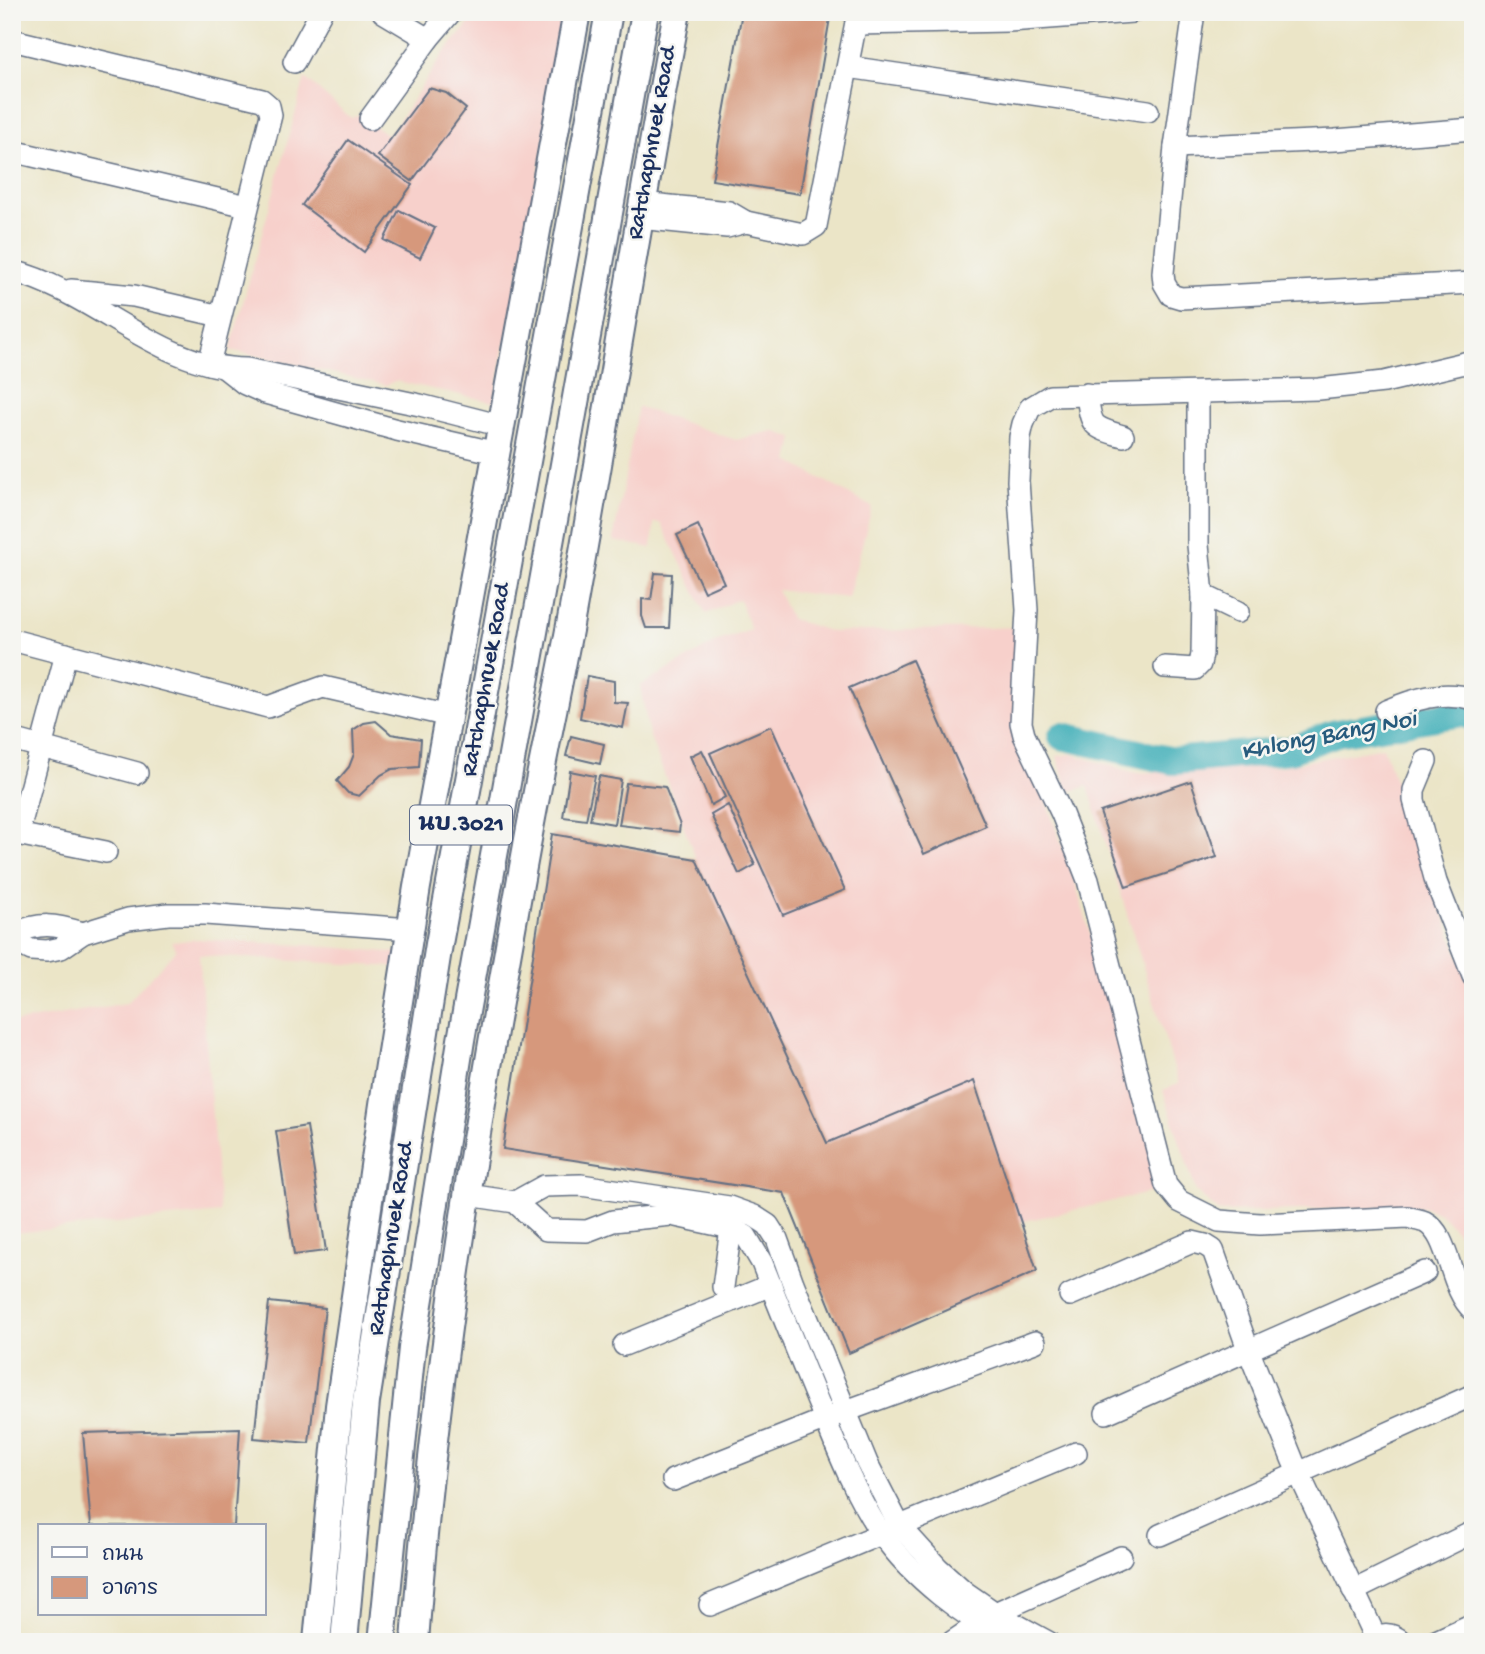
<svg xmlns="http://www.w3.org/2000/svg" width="1485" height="1654" viewBox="0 0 1485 1654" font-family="'Gochi Hand','Playpen Sans Thai',sans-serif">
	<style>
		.built { fill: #f7d0cb }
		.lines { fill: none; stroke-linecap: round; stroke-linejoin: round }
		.river { stroke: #3cadb7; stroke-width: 28 }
		.building { fill: #d6987c }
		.minor-casing { stroke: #646f83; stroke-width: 24 }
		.major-casing { stroke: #646f83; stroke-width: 30 }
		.minor { stroke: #fff; stroke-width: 21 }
		.major { stroke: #fff; stroke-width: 26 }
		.labels { text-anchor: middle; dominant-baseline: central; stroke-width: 5; stroke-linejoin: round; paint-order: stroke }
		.shield { fill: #f6f6f2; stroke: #5d6b8a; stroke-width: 2 }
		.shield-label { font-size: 23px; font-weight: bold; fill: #1b2f5e }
		.street-label { font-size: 24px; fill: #1b2f5e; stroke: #f6f6f2 }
		.water-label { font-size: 26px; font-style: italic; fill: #275b7d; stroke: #f6f6f2 }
	</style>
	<rect width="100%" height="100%" fill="#f6f6f2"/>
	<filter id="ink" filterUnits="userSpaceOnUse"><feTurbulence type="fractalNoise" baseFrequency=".0143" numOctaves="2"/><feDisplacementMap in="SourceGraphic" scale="14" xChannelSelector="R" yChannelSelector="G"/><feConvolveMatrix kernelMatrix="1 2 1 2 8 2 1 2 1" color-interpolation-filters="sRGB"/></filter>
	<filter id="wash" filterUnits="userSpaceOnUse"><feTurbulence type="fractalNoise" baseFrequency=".00686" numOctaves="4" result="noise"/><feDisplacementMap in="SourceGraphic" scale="28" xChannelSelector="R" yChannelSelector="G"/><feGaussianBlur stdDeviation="1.57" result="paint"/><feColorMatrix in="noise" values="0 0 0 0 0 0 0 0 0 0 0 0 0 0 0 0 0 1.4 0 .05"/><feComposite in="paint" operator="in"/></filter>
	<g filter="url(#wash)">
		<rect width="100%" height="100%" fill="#ebe5c7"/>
		<g class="built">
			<path d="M479,12H540L568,19L494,402L395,381L386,385L230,350L305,78L351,118L360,115L389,136L444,53Z"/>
			<path d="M638,407L736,440L773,431L794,438L789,461L872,507L848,598L777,590L791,619L832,632L1026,627L1019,725L1076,885L1161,1181L1158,1191L1020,1222L974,1081L827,1143L696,859L649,734L640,686L718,641L751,630L739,599L706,614L661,523H654L652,548L613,541Z"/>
			<path d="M1383,747L1473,995V1270L1457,1232L1440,1213L1425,1207L1219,1212L1196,1191L1163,1090L1179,1084L1088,786L1068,792L1057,756L1071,754L1136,773L1282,766Z"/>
			<path d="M198,939L319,946L399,953L396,967L199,955L220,1213L13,1233L12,1023L127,1003L176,950L172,942Z"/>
		</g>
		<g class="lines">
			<path class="river" d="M1062,736L1173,761L1290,750L1336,733L1462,713L1473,717"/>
		</g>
		<g id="blocks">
			<g class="building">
				<path d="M742,12H831L800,194L712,180Z"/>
				<path d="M429,88L446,93L466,109L412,181L378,156Z"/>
				<path d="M348,140L412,185L364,252L302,205Z"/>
				<path d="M399,210L435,228L420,258L384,240Z"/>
				<path d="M698,525L724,583L704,592L677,535Z"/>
				<path d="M655,573L672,574L669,628H646L642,616V599L651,600Z"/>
				<path d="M912,660L986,826L924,854L849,688Z"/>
				<path d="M587,676L614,681V702L628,703L623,728L580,718Z"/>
				<path d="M376,721L391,734L421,739L419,767L392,769L381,775L359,796L348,793L337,781L349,767L354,754L353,730L364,723Z"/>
				<path d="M771,726L845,890L783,915L710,753Z"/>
				<path d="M571,736L604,744L600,764L566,756Z"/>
				<path d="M702,750L725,797L711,805L690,756Z"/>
				<path d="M570,771L595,776L586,820L563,817Z"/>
				<path d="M599,776L621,780L614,824L590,820Z"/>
				<path d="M1191,781L1217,857L1126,887L1100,812Z"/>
				<path d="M626,783L665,787L680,825L679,832L619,825Z"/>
				<path d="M728,805L755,865L739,874L711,815Z"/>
				<path d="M552,834L696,859L827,1143L974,1081L1037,1271L849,1353L784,1193L503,1149Z"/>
				<path d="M307,1126L326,1251L294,1255L276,1131Z"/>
				<path d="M269,1302L325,1308L309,1443L254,1438Z"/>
				<path d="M240,1428L234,1526H91L83,1433Z"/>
			</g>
		</g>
	</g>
	<g filter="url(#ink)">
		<use href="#blocks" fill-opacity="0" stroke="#646f83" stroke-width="2"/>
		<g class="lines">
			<g class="minor-casing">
				<g id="minor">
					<path d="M383,12L428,39"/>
					<path d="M1194,12L1175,147L1163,273L1164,283L1171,295L1181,298L1473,283"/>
					<path d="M856,24L1009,21L1132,12"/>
					<path d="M12,40L262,100L269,106L271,115L209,364"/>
					<path d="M294,62L321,12"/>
					<path d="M848,67L1148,111"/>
					<path d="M370,119L428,39L451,12"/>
					<path d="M1175,147L1335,140L1473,129"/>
					<path d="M12,151L247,206"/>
					<path d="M639,218L727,227L746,222L729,212L641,203"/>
					<path d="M746,222L803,234L816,226L858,12"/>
					<path d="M12,271C95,292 160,369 247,369L420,405L502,426"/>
					<path d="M71,290L134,296L220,316"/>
					<path d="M1473,361L1384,382L1319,389L1050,396L1030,408L1023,424L1020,437L1018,481L1027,610L1021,723L1024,735L1062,814L1088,880L1166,1185L1179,1201L1219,1221L1260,1224L1408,1217C1413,1219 1420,1220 1425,1222C1450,1235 1449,1289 1473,1310"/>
					<path d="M226,369L245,384L265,393L397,430L497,453"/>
					<path d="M1198,393V545L1203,595L1238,612"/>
					<path d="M1087,394C1091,426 1091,427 1123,436"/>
					<path d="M12,640L268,707L323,687L449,716"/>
					<path d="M1165,667L1195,669L1200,664L1202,654L1203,595"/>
					<path d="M1386,711C1414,699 1442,690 1473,699"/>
					<path d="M12,739L137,773"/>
					<path d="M1426,761L1414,790V800L1436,882L1473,976"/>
					<path d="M12,833L106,852"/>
					<path d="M18,834L66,654"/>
					<path d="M12,934C41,922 54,924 83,933"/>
					<path d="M12,940L31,950L47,951L61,948L83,933L128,919L168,914H205L411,929"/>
					<path d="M468,1195L515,1202L546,1230L587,1231L613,1221L671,1215L731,1228L746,1236L762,1263C780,1309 799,1356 818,1402C836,1446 854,1493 881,1533C913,1579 963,1616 1012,1642"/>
					<path d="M515,1202L544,1186L581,1185L729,1207L754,1216L768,1225L777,1239L793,1283L867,1463L899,1525L938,1568L966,1593L995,1613L1048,1642"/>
					<path d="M723,1287L731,1228"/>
					<path d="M1070,1295L1192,1242L1205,1245L1213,1250L1248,1349L1293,1461L1375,1636"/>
					<path d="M624,1345L771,1285"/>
					<path d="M1106,1413L1425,1272"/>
					<path d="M673,1480L846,1411L1035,1342"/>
					<path d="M1160,1535L1473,1395"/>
					<path d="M1353,1591L1473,1532"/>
					<path d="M710,1605L1076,1453"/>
					<path d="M952,1642L995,1613L1121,1557"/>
					<path d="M1369,1642C1380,1632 1392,1632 1402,1642"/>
					<path d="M1434,1642L1473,1624"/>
				</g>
			</g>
			<g class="major-casing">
				<g id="major">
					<path d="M317,1642L339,1406L386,1084L417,887L577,12"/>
					<path d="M344,1642L366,1402L439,944L609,12"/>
					<path d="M382,1642L412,1348L461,1040L645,12"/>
					<path d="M415,1642C434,1375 479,1108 527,845C540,772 556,699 570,625C607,421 638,216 677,12"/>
				</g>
			</g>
			<use href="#minor" class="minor"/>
			<use href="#major" class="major"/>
		</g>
	</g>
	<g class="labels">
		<rect class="shield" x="410" y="805.5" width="102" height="39" rx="5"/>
		<g class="shield-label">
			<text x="461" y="825">นบ.3021</text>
		</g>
		<g class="street-label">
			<text transform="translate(653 143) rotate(-80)">Ratchaphruek Road</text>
			<text transform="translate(487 680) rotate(-80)">Ratchaphruek Road</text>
			<text transform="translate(392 1239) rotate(-81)">Ratchaphruek Road</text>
		</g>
		<g class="water-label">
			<text transform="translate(1329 737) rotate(-11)">Khlong Bang Noi</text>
		</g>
	</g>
	<rect width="1485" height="1654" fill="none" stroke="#f6f6f2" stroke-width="42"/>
	<rect x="38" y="1524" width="228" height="91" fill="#f6f6f2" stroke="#9ea6b7" stroke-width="2"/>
	<rect x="52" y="1547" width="35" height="10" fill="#ffffff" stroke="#9ea6b7" stroke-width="2"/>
	<text x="102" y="1560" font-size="21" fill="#1b2f5e">ถนน</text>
	<rect x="52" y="1577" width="35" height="21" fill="#d6987c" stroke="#9ea6b7" stroke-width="2"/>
	<text x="102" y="1594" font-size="21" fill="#1b2f5e">อาคาร</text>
</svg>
